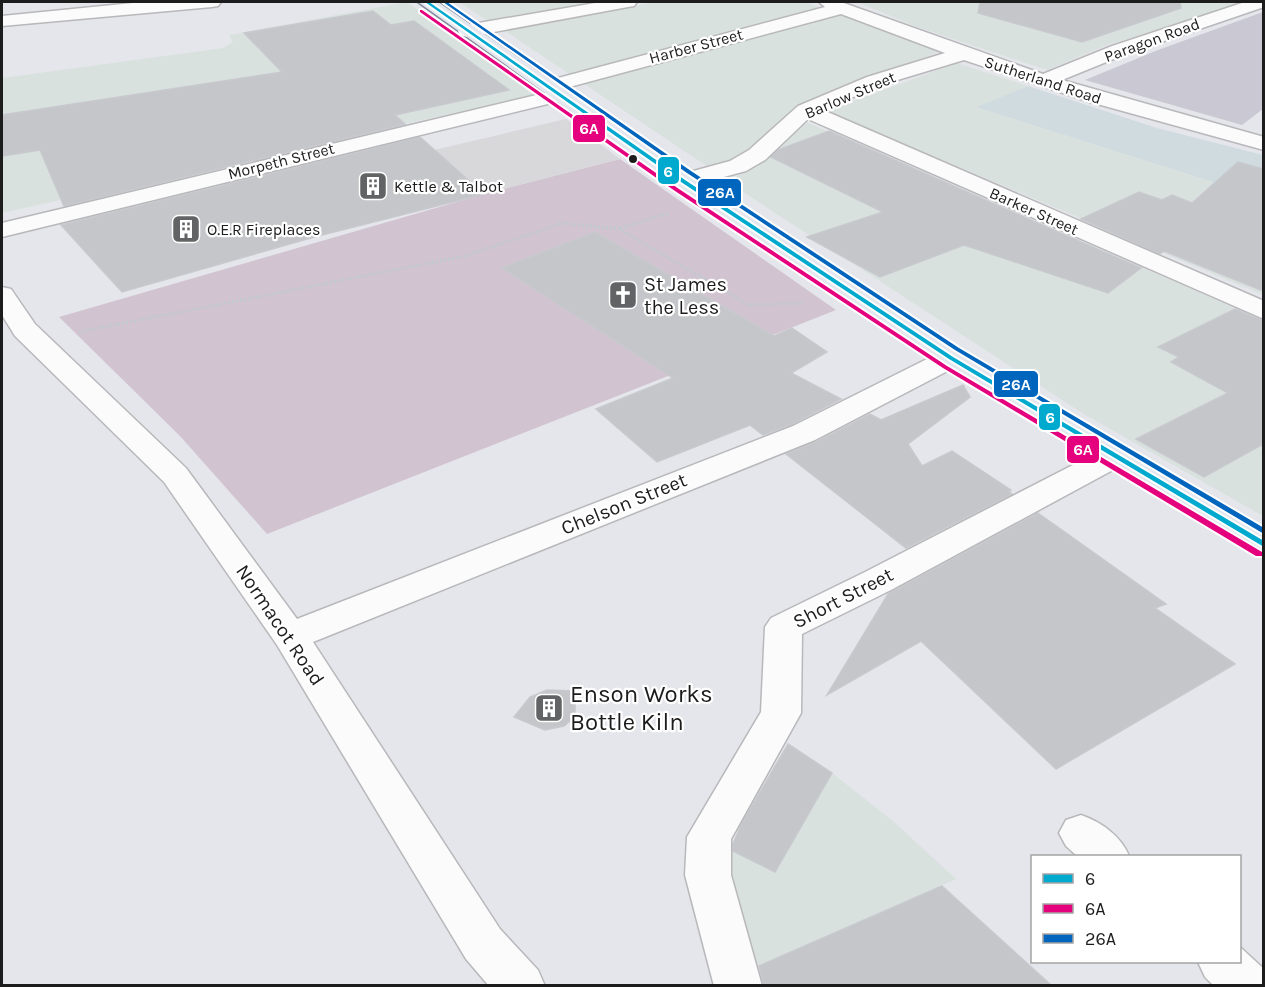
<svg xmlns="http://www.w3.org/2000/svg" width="1265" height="987" viewBox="0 0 1265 987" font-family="Karla,sans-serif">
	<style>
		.commercial { fill: #d0dbe0 }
		.industrial { fill: #d9e1de }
		.construction { fill: #c9c8d3 }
		.cemetery { fill: #d2c3d1 }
		.parking { fill: #d8d8db }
		.building { fill: #c5c6c9; stroke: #c7c9ce; stroke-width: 1.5 }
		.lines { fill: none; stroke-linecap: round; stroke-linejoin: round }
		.minor-casing { stroke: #b8b8bb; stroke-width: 3 }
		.major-casing { stroke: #858a9e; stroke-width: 3 }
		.path { stroke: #c0c9cd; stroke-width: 3; stroke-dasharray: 2 2; stroke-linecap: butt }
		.minor { fill: #fbfbfc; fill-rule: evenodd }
		.major { fill: #e4e8ee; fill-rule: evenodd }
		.bus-1-casing { stroke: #fff; stroke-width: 4 }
		.bus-2-casing { stroke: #fff; stroke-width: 4 }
		.bus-3-casing { stroke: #fff; stroke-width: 4 }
		.bus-1 { fill: #00a9ce; fill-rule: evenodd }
		.bus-2 { fill: #e5007d; fill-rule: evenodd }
		.bus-3 { fill: #0065bd; fill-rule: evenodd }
		.bus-dot { fill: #1c1c1c; stroke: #fff; stroke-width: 2 }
		.labels { text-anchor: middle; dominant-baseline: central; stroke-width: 4.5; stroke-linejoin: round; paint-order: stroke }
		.far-street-label { font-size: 16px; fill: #1c1c1c; stroke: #fff }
		.far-poi-label { font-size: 16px; fill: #1c1c1c; stroke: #fff; text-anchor: start }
		.poi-label { font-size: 20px; fill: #1c1c1c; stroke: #fff; text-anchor: start }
		.street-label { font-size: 20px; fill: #1c1c1c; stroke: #fff }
		.near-poi-label { font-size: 24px; fill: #1c1c1c; stroke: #fff; text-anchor: start }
		.line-badge { stroke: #fff; stroke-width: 2 }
		.badge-label { font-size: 16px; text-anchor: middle; font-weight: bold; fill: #fff }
	</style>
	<rect width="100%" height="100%" fill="#e5e6eb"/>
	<path class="commercial" d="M1028,86L1157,128L1263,155V198L975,107Z"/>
	<g class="industrial">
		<path d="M407,2L535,95L2,213V78L223,48L233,42L229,35Z"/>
		<path d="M459,2H613L491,23Z"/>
		<path d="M655,2H805L940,52L869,77L739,156L708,167L505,31Z"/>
		<path d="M857,2H1247L1107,45L1047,70L917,27Z"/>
		<path d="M957,63L1028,86L976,107L1263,198V295L826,111Z"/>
		<path d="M808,123L1263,320V516L1082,413L726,181L757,167L797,127Z"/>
		<path d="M788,744L832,773L893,821L956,879L746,971L726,883L731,850L743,822Z"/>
	</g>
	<path class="construction" d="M1263,12V109L1242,125L1085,80L1158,50Z"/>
	<path class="cemetery" d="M620,159L836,310L267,534L180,436L59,317L484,194Z"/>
	<path class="parking" d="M566,119L620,159L484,194L434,150Z"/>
	<g class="building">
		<path d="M980,2H1180L1181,8L1082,42L978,13Z"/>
		<path d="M373,11L391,25L414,21L509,90L395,115L405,124L64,206L40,150L2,156V115L282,72L244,33Z"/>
		<path d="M829,131L1056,231L1141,268L1108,293L964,245L880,277L807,237L883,212L771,157L778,150Z"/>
		<path d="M420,137L484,194L314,237L122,292L61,225Z"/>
		<path d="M1238,162L1263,169V291L1164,251L1160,254L1081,219L1139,192L1162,200L1172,195L1192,203Z"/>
		<path d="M595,232L774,336L792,328L827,352L791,373L841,399L792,424L763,435L750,425L657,462L596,409L673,378L502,268Z"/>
		<path d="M1235,309L1263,321V444L1204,477L1136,439L1228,393L1171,362L1179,357L1158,347Z"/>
		<path d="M963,385L970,397L908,444L922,466L952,451L1011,490L1009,492L1012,494L906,548L786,454L816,442L870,414L881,420Z"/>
		<path d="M1038,513L1166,604L1155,608L1235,664L1056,769L921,641L827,695L888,594Z"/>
		<path d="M547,690L575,691V717L564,726L545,730L514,717L530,697Z"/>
		<path d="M788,744L832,773L775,872L733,851V844L741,825Z"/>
		<path d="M942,886L1052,986H764L759,966Z"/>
	</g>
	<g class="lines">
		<g class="minor-casing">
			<g id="minor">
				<path d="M143,2H221L218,6L212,7L2,26V16Z"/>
				<path d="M601,2H637L634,6L628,7L467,37L460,35L458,31L460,27L467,25Z"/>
				<path d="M819,2H841L1043,74L1112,46L1245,2H1264V7L1126,54L1062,80L1264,137V150L1090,102L964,60L881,85L823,110L1264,301V319L808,119L765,160L746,171L683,188L675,186L671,181L675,176L730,161L749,150L798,106L867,77L945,53L841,14L562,89L568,91L571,95L568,99L2,237V223L549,92L543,90L540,86L543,82L825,7Z"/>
				<path d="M2,287L11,289L35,324L186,468L297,619L793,426L941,352L951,349L961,352L965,358L961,364L815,440L313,642L500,929L538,970L545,986H489L466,959L277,645L164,482L15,336L2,315Z"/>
				<path d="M1113,447L1124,450L1129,457L1124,464L891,590L802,634L801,713L731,839V875L762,986H714L685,875L687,837L761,712L765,627L771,618L865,572L1102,450Z"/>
				<path d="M1081,815C1101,822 1121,836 1129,856H1077L1066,846L1059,833L1066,820Z"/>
				<path d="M1240,947L1264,969V986H1214L1205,977L1198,962H1240Z"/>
			</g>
		</g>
		<g class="major-casing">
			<path id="major" d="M418,2H438L691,176L961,352L1264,529V556L1252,553L941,364L675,186Z"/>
		</g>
		<g class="path">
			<path d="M620,228L670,213"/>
			<path d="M79,332L465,256L563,223L619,229L749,305L803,303"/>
		</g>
		<use href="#minor" class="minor"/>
		<use href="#major" class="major"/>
		<g class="bus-1-casing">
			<path id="bus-1" d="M425,2H429L685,180L953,357L1264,541V547L949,359L681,182Z"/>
		</g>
		<g class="bus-2-casing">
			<path id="bus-2" d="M420,10H422L679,189L947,366L1262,552L1263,554L1262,556H1256L943,368L675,191L420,12Z"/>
		</g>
		<g class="bus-3-casing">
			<path id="bus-3" d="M443,2H447L691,171L959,348L1264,528V534L955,350L687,173Z"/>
		</g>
		<use href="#bus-1" class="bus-1"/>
		<use href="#bus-2" class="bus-2"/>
		<use href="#bus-3" class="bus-3"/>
	</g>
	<defs>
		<g id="building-square" transform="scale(1.5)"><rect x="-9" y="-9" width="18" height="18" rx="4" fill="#626364" stroke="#fff"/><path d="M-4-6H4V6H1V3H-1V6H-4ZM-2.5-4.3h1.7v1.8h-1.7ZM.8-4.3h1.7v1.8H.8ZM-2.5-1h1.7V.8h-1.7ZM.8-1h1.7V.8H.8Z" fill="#fff"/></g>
		<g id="church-square" transform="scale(1.5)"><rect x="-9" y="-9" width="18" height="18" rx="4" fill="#626364" stroke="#fff"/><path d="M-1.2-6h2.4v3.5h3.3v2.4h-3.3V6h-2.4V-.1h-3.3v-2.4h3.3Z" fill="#fff"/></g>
	</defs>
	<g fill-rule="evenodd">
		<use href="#building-square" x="373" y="186"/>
		<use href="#building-square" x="186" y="229"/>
		<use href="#church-square" x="623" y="295"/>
		<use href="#building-square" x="549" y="708"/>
	</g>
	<circle class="bus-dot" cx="633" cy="159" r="5"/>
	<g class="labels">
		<g class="far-street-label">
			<text transform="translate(1152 40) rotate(-20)">Paragon Road</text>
			<text transform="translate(696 46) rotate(-15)">Harber Street</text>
			<text transform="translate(1043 80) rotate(18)">Sutherland Road</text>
			<text transform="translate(850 95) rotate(-23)">Barlow Street</text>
			<text transform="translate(281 161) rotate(-14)">Morpeth Street</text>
			<text transform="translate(1034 211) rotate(24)">Barker Street</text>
		</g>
		<g class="far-poi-label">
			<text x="394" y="186">Kettle &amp; Talbot</text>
			<text x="207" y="229">O.E.R Fireplaces</text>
		</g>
		<g class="poi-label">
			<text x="644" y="284">St James<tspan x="644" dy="23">the Less</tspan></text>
		</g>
		<g class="street-label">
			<text transform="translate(624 504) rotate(-22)">Chelson Street</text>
			<text transform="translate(843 598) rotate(-27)">Short Street</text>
			<text transform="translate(280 625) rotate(56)">Normacot Road</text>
		</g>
		<g class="near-poi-label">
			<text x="570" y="694">Enson Works<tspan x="570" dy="28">Bottle Kiln</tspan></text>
		</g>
	</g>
	<g class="line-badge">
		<rect x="572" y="114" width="34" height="29" rx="6" fill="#e5007d"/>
		<rect x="657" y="156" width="23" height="29" rx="6" fill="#00a9ce"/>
		<rect x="697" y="178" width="45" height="29" rx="6" fill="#0065bd"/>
		<rect x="993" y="370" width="46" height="28" rx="6" fill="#0065bd"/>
		<rect x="1038" y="403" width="23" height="28" rx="6" fill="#00a9ce"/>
		<rect x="1066" y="435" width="34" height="29" rx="6" fill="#e5007d"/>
	</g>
	<g class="badge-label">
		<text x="589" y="134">6A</text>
		<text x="668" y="177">6</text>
		<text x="720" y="198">26A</text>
		<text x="1016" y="390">26A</text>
		<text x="1050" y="423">6</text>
		<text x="1083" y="455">6A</text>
	</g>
	<rect width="1265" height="987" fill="none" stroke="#1c1c1c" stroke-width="6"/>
	<rect x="1031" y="855" width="210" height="108" fill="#ffffff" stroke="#a4a4a4" stroke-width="1.5"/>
	<rect x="1043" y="874" width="30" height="9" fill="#00a9ce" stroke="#a4a4a4" stroke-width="1.5"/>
	<text x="1085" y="885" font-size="18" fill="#1c1c1c">6</text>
	<rect x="1043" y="904" width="30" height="9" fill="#e5007d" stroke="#a4a4a4" stroke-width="1.5"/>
	<text x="1085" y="915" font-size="18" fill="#1c1c1c">6A</text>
	<rect x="1043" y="934" width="30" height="9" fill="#0065bd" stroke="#a4a4a4" stroke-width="1.5"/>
	<text x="1085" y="945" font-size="18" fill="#1c1c1c">26A</text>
</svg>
